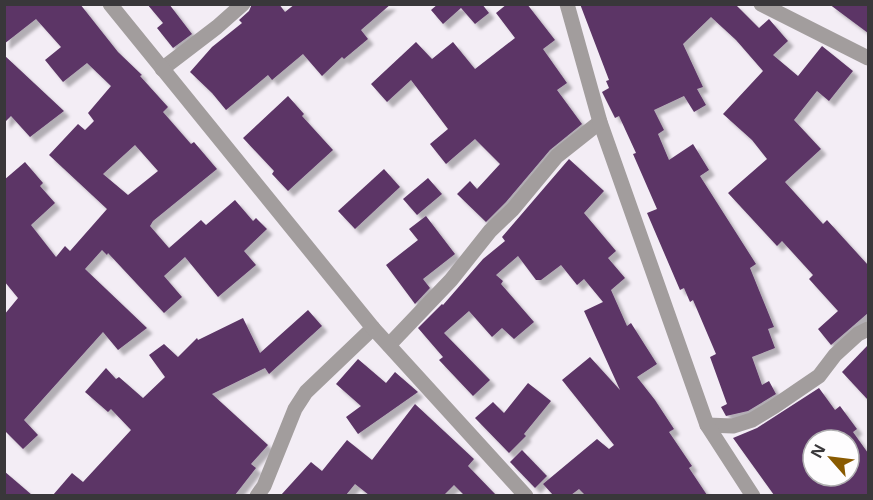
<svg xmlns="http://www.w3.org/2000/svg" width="873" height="500" viewBox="0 0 873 500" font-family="'Open Sans',sans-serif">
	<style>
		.building { fill: #5c3566; fill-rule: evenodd; filter: url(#shadow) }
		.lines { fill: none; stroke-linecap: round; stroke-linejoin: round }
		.minor { stroke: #a29d9d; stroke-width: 15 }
		.tertiary { stroke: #a29d9d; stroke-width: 15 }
	</style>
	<defs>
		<filter id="shadow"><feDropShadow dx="5.5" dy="5.5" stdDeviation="1.5" flood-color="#0004"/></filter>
	</defs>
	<rect width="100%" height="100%" fill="#f3edf5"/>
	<g class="building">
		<path d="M4,4H80L118,52L142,75L140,76L168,107L163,112L191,144L194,142L217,169L153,221L150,226L169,248L201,220L206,225L235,200L253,221L256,218L267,229L244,251L256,265L218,297L185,257L164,276L182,297L164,313L108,253L107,255L102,250L85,269L147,328L118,350L103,332L24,420L38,435L23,449L4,430V315L18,298L4,281V180L25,162L43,183L40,186L55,203L31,225L56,257L65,246L70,251L107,209L49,155L78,124L85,130L94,121L88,113L111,86L87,63L63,82L45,60L61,47L36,19L4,44ZM135,145L158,171L128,195L103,174Z"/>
		<path d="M147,4H169L192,34L173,48L157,28L163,23Z"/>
		<path d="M252,4H279L285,12L295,4H391L361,30L368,39L344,59L342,57L322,76L303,54L272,80L268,75L226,110L212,93L190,72L212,47L242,23L239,20L249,11Z"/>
		<path d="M438,4H482L489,13L475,24L461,8L443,24L431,10Z"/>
		<path d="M507,4H527L555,40L543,49L567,83L557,90L582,124L550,150L506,202L486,222L457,194L470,181L477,189L500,164L475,139L446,164L430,144L448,129L411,80L387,102L371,84L416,42L432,59L453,42L475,69L515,38L496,13Z"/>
		<path d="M580,4H735L759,28L769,19L788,41L773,55L798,76L822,46L853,71L829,101L817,91L794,120L821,149L785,182L823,224L827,220L868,265V313L831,345L818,329L838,311L809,279L813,275L782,241L777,246L728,193L767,159L752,140L723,114L763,71L736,40L711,17L683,44L703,87L697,89L706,105L694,112L684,96L654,110L664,130L658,134L669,160L693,144L709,170L700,176L756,264L750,268L774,327L768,329L775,348L752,357L762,385L769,381L776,394L748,411L726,416L721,407L727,404L710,357L716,354L693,300L690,302L684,288L680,290L647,213L657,209L633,154L636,153L619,116L615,118L602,92L609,88L606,81L609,80Z"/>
		<path d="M829,4H868V33Z"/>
		<path d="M4,55L64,111L30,137L11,116L4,123Z"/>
		<path d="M288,96L304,114L302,116L333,150L288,191L272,174L274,171L243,138Z"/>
		<path d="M569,159L604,191L584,213L616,251L608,258L625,278L611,290L627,326L631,323L657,364L637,377L655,400L674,429L669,432L692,466L689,468L707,495H585L579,489L571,495H553L543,484L597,439L609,449L614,445L562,380L590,357L620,390L584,311L603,302L584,279L577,285L561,265L541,280H536L518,256L496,275L503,281L501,284L534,322L514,339L502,328L492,337L469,311L444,333L490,380L473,396L439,360L443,357L418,328L442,304L443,305L483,259L505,241L502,237Z"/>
		<path d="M384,169L400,187L355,229L338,211Z"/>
		<path d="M428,178L442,194L417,215L403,199Z"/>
		<path d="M426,216L455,254L423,279L430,288L415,304L386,265L418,240L409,229Z"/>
		<path d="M308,310L322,326L269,374L265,368L212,394L268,445L251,464L256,468L235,495H53L72,473L83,482L131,430L111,409L108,412L85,392L106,368L116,379L119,377L143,398L165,377L149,355L164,344L178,357L197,338L198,340L243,318L260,353Z"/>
		<path d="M868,345V400L842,372Z"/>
		<path d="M358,359L386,383L395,372L418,392L358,434L346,417L361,406L336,384Z"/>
		<path d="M528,383L551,401L524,434L526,436L509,453L475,418L493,402L504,413Z"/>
		<path d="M819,388L835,410L840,406L857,429L853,432L868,453V495H774L733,438L757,428ZM813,440H849V476H813Z"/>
		<path d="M415,404L474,459L468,466L496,495H464L454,485L444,495H369L355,484L346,495H281L311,462L322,471L347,440L372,460Z"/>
		<path d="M522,450L547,476L535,488L510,462Z"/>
		<path d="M4,471L32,495H4Z"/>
	</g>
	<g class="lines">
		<g class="minor">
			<path d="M761,4L868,58"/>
			<path d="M162,69L217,27L243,4"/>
			<path d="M389,345L451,280L490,231L513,209L557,156L600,122"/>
			<path d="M707,425L733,426L752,420L775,406L819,376L835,355L858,334L868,329"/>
			<path d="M257,496L264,486L295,409L306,392L373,328"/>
		</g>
		<g class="tertiary">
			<path d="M110,4L373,328L526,496"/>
			<path d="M567,4L600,122L707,425L753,496"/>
		</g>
	</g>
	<rect width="873" height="500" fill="none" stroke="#39373a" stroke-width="12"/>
	<g transform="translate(831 458) rotate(298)"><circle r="28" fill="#fefdfe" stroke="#afaeb0" stroke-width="1.5"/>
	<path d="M0-4.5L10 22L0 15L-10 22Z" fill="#895a00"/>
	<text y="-9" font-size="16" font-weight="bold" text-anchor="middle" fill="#39373a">N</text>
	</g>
</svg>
